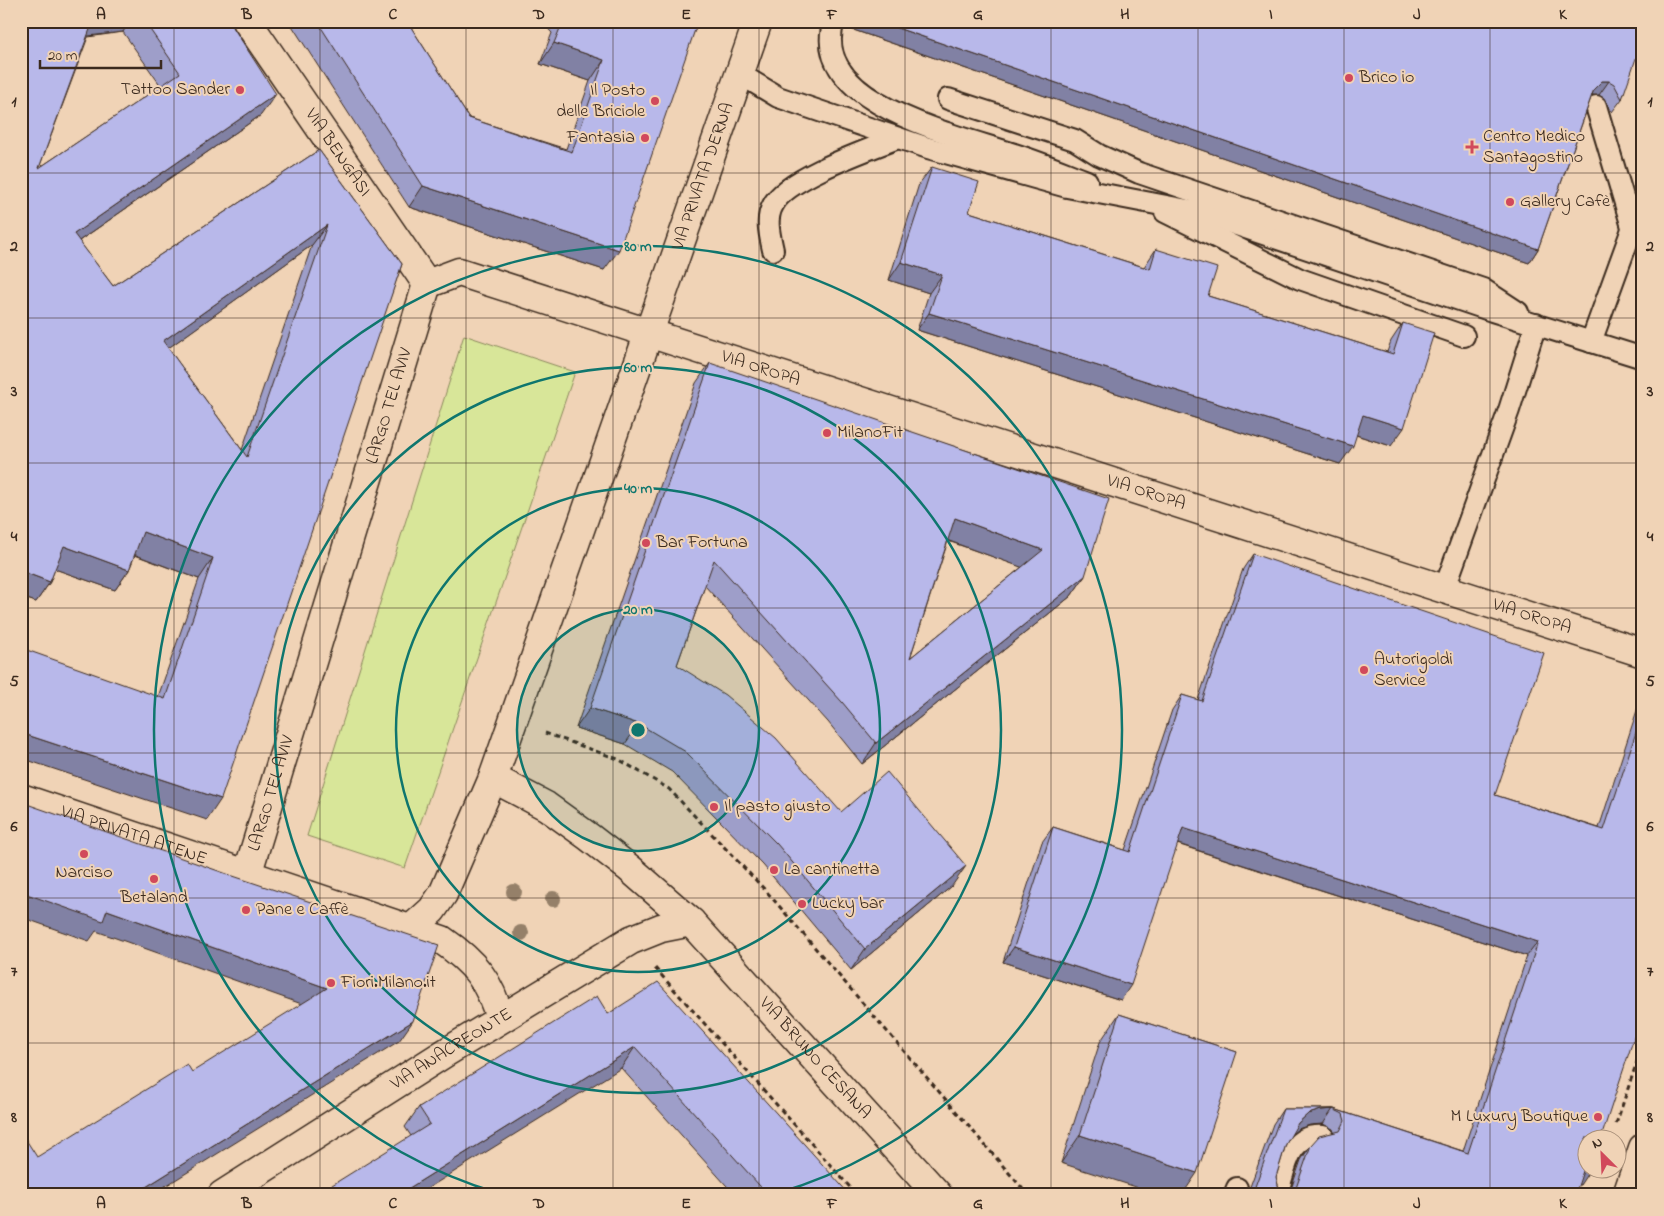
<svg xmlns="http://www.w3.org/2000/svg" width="1664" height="1216" viewBox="0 0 1664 1216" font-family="'Indie Flower',sans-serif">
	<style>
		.green { fill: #d8e699; stroke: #8a885c }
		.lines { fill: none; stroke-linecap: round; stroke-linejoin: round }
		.service-casing { stroke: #3b2a1e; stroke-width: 24 }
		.minor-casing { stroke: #3b2a1e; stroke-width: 31 }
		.path { stroke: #3b2a1e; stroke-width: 3; stroke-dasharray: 5 4; stroke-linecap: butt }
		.service { stroke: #f0d3b6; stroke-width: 20 }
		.minor { stroke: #f0d3b6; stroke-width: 28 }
		.tree { fill: #958069 }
		.wall { fill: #9e9ec9; stroke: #3b2a1e; fill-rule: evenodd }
		.shaded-wall { fill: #8181a4; stroke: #3b2a1e }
		.building { fill: #b8b8ea; stroke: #3b2a1e; fill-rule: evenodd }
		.grid { fill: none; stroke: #3b2a1e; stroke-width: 1; stroke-opacity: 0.55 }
		.ring { fill: none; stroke: #0f766e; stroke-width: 2.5 }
		.poi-dot { fill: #d1495b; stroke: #f0d3b6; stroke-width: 2 }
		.labels { text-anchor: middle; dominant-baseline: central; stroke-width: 4; stroke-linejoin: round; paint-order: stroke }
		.poi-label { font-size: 18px; fill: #3b2a1e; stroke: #f0d3b6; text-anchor: start }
		.street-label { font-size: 18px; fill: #3b2a1e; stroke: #f0d3b6 }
		.centre { fill: #0f766e; stroke: #f0d3b6; stroke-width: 2.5 }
		.ring-label { font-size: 15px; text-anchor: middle; font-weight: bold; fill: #0f766e; stroke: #f0d3b6; stroke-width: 4; stroke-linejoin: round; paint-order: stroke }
		.neatline { fill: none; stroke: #3b2a1e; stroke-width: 2 }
		.grid-label { font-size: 16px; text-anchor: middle; font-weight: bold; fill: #3b2a1e }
	</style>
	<rect width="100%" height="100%" fill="#f0d3b6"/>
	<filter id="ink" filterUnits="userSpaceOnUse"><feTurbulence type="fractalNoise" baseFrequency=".02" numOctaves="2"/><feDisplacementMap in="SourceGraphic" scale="10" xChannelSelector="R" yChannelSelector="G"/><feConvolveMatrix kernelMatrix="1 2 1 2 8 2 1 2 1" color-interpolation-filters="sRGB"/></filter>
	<g filter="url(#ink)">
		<path class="green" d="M464,335L575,372L405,868L307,836Z"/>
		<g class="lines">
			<g class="service-casing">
				<g id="service">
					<path d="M834,21C807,102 956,135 1008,152C1035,160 1061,171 1087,181"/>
					<path d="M740,74L778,97L928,148L1067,187L1198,212L1492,311L1643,358"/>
					<path d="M948,99L1075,140L1099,155L1139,173L1483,289L1518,312"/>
					<path d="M1596,106L1632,227"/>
					<path d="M1165,212L1300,279L1464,336"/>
					<path d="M773,250C770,236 765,219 773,205C786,178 870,149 898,138"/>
					<path d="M1591,342L1643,199"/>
					<path d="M1444,590L1509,410L1536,324"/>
					<path d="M1234,1195L1237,1188"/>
					<path d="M1277,1195C1286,1168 1288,1133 1323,1136"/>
				</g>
			</g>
			<g class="minor-casing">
				<g id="minor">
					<path id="s1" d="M247,21L427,284"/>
					<path id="s2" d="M427,284L459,272L1643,653"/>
					<path id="s3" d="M493,778L546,806L589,837L629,868L691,922L938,1195"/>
					<path id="s4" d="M21,798L442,940C474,962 490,981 500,1019"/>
					<path id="s5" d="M247,875L427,284"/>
					<path id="s6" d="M412,928L432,910L443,894L493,778L758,21"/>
					<path id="s7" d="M222,1195L445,1053L631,940L661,928L691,922"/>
					<path d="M1627,1195L1643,1148"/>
				</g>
			</g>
			<g class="path">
				<path d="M545,733L618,759L669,789L767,892L1028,1195"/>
				<path d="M655,968L857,1195"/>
				<path d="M1616,1124L1643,1044"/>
			</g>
			<use href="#service" class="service"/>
			<use href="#minor" class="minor"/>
		</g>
		<g class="tree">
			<circle cx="514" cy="892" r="8"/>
			<circle cx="553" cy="899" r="8"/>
			<circle cx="521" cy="933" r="8"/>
		</g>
		<g class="wall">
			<path d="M21,21H229L261,115L79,241L113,286L319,150L402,264L207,820L158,697L199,579L135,555L129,570L115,590L55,569L50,582L36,602L21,597ZM123,32L161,86L39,168L88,37ZM312,245L242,450L168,348Z"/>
			<path d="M289,21H407L469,118L566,149L590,81L540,64L552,33L541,21H698L604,270L409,207Z"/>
			<path d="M847,21H1643L1622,99L1612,112L1604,98L1599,95H1592L1538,249L1529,263L845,27Z"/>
			<path d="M932,167L969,212L1144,267L1156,249L1208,296L1387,352L1391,341L1403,323L1391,446L1356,435L1340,464L917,330L929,293L889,280L919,184Z"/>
			<path d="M710,363L1085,576L1071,596L862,764L828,722L705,586L677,665L841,812L952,886L851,970L763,865L672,772L625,744L576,728L696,383ZM948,541L1022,567L910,658Z"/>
			<path d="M1253,554L1495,795L1599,828L1639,704L1643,699V1010L1580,1185L1578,1184L1575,1195H1247L1273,1124L1283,1109H1334L1463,1151L1527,956L1177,844L1121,1000L1003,962L1042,842L1053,827L1125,850L1172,710L1182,695L1198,700L1243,569ZM1323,1124L1333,1129L1334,1132L1311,1145L1301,1160L1290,1192L1279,1189L1276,1177L1286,1144L1291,1134L1298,1129L1310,1125Z"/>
			<path d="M608,1014L850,1195H735L621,1068L411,1136L405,1127L419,1107Z"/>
			<path d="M1119,1014L1237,1052L1061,1163L1100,1042Z"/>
		</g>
		<g class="shaded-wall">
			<path d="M92,21H130L123,32L80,37Z"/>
			<path d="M850,21H877L1538,249L1529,263L845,27Z"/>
			<path d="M554,43L604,60L590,81L540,64Z"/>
			<path d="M1602,81H1609L1599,95H1592L1594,89Z"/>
			<path d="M276,94L261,115L60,254L74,234Z"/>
			<path d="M423,186L619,250L604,270L409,207Z"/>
			<path d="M327,225L312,245L149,362L163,341Z"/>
			<path d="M901,262L942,275L929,293L889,280Z"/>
			<path d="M929,313L1353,446L1340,464L917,330Z"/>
			<path d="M1363,415L1404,428L1391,446L1350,433Z"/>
			<path d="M955,518L1043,550L1029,570L941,538Z"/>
			<path d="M143,532L213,558L199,579L128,552Z"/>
			<path d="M64,546L129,570L115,590L49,567Z"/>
			<path d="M21,571L50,582L36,602L21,597Z"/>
			<path d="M1085,576L1071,596L862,764L876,743Z"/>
			<path d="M590,708L639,724L625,744L576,728Z"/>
			<path d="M21,733L221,799L207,820L21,758Z"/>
			<path d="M1183,828L1538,942L1527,956L1172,842Z"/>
			<path d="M966,866L952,886L851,970L865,949Z"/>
			<path d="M21,892L107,910L327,988L313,1008L96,931L89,941L21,917Z"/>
			<path d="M1014,947L1131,985L1121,1000L1003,962Z"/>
			<path d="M413,1021L399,1041L151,1195H133Z"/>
			<path d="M635,1047L621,1068L417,1195H398Z"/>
			<path d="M1333,1109L1323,1124L1310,1125L1298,1129L1287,1138L1298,1123L1308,1114L1321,1110Z"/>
			<path d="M1080,1135L1197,1173L1182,1195H1161L1061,1163Z"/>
			<path d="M1584,1168L1590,1170L1580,1185L1573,1182Z"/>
		</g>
		<g class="building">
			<path d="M21,21H93L39,168L180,73L144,21H229L276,94L74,234L113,286L319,150L402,264L221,799L21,733V648L165,699L213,558L143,532L129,570L64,546L50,582L21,571ZM327,225L247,457L163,341Z"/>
			<path d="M317,21H407L469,118L572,152L604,60L554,43L563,21H698L619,250L423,186Z"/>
			<path d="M877,21H1643V38L1622,99L1614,84L1609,81H1602L1594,89L1538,249Z"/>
			<path d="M932,167L979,182L969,212L1150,269L1156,249L1217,268L1208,296L1393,354L1403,323L1434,333L1404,428L1363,415L1353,446L929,313L942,275L901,262Z"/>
			<path d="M710,363L1109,499L1085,576L876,743L842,702L714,560L677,665L725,695L776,738L841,812L887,772L966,866L865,949L777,844L686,752L639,724L590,708ZM955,518L1043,550L910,658Z"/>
			<path d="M1253,554L1544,653L1495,795L1604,830L1643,711V1010L1601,1138H1586V1168H1584L1575,1195H1252L1283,1109H1334L1468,1153L1538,942L1183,828L1131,985L1014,947L1053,827L1130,852L1182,695L1202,701ZM1333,1109L1343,1114L1345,1121L1340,1131L1319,1136L1311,1145L1296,1188L1290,1192L1279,1189L1276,1177L1286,1144L1298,1123L1308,1114L1321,1110Z"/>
			<path d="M21,802L230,875L439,945L413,1021L133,1195H21V1132L37,1157L187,1064L192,1072L327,988L107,910L103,921L21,892Z"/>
			<path d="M658,982L850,1195H768L635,1047L398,1195H316L430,1124L419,1107L597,996L608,1014Z"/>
			<path d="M1119,1014L1237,1052L1197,1173L1080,1135Z"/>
		</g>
	</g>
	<path class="grid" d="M174,21V1195M320,21V1195M466,21V1195M613,21V1195M759,21V1195M905,21V1195M1051,21V1195M1198,21V1195M1344,21V1195M1490,21V1195M21,173H1643M21,318H1643M21,463H1643M21,608H1643M21,753H1643M21,898H1643M21,1043H1643"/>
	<circle cx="638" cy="730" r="121" fill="#0f766e" fill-opacity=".12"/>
	<g class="ring">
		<circle cx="638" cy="730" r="121"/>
		<circle cx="638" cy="730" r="242"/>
		<circle cx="638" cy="730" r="363"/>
		<path d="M501 1194A484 484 0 1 1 775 1194"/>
	</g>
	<g class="poi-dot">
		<circle cx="1349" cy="78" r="5"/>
		<circle cx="240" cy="90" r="5"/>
		<circle cx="655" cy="101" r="5"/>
		<circle cx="645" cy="138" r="5"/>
		<path d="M1469.5 139.5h5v5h5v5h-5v5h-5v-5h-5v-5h5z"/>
		<circle cx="1510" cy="202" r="5"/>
		<circle cx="827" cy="433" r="5"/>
		<circle cx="646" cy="543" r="5"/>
		<circle cx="1364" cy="670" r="5"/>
		<circle cx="714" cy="807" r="5"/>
		<circle cx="84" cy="854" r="5"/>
		<circle cx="774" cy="870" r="5"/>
		<circle cx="154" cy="879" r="5"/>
		<circle cx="802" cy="904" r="5"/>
		<circle cx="246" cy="910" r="5"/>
		<circle cx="331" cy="983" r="5"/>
		<circle cx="1598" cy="1117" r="5"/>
	</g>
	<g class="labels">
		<g class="poi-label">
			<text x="1359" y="78">Brico io</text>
			<text x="230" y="90" text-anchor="end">Tattoo Sander</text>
			<text x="645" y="91" text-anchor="end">Il Posto<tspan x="645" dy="21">delle Briciole</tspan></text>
			<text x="1483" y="137">Centro Medico<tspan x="1483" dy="21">Santagostino</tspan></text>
			<text x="635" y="138" text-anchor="end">Fantasia</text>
			<text x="1520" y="202">Gallery Cafè</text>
			<text x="837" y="433">MilanoFit</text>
			<text x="656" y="543">Bar Fortuna</text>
			<text x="1374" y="660">Autorigoldi<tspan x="1374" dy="21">Service</tspan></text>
			<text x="724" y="807">Il pasto giusto</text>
			<text x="784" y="870">La cantinetta</text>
			<text x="84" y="873" text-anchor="middle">Narciso</text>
			<text x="154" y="898" text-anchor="middle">Betaland</text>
			<text x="812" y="904">Lucky bar</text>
			<text x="256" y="910">Pane e Caffè</text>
			<text x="341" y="983">Fiori.Milano.it</text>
			<text x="1588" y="1117" text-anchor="end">M Luxury Boutique</text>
		</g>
		<g class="street-label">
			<text stroke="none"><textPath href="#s1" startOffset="160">VIA BENGASI</textPath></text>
			<text stroke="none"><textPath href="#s6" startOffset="810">VIA PRIVATA DERNA</textPath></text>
			<text stroke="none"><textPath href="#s2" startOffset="351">VIA OROPA</textPath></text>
			<text stroke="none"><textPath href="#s5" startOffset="490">LARGO TEL AVIV</textPath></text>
			<text stroke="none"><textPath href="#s2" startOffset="756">VIA OROPA</textPath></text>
			<text stroke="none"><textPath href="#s2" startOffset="1161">VIA OROPA</textPath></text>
			<text stroke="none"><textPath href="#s5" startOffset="85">LARGO TEL AVIV</textPath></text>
			<text stroke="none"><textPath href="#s4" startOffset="119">VIA PRIVATA ATENE</textPath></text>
			<text stroke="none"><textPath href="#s7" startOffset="272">VIA ANACREONTE</textPath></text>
			<text stroke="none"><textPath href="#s3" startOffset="430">VIA BRUNO CESANA</textPath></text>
		</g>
	</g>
	<circle cx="638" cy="730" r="8" class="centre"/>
	<g class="ring-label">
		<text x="638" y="251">80 m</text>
		<text x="638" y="372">60 m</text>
		<text x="638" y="493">40 m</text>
		<text x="638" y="614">20 m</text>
	</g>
	<rect width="1664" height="1216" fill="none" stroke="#f0d3b6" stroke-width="55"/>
	<g transform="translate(1602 1154) rotate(336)"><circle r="24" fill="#f0d3b6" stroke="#a88f79"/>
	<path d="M0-4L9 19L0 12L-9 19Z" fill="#d1495b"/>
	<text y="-8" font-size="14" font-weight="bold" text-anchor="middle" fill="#3b2a1e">N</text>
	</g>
	<path d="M40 60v8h121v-8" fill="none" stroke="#3b2a1e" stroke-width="2.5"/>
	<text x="48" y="60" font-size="15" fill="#3b2a1e" stroke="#f0d3b6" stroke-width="4" paint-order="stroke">20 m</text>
	<rect x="28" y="28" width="1608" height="1160" class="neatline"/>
	<g class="grid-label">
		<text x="101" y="19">A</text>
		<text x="247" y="19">B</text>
		<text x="393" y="19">C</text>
		<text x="539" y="19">D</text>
		<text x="686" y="19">E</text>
		<text x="832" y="19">F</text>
		<text x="978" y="19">G</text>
		<text x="1125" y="19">H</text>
		<text x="1271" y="19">I</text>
		<text x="1417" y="19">J</text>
		<text x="1563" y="19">K</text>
		<text x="14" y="106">1</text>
		<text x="1650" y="106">1</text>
		<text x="14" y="251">2</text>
		<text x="1650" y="251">2</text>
		<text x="14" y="396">3</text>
		<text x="1650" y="396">3</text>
		<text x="14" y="541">4</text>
		<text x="1650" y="541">4</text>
		<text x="14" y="686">5</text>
		<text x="1650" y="686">5</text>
		<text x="14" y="831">6</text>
		<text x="1650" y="831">6</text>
		<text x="14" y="976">7</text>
		<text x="1650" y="976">7</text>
		<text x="14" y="1122">8</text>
		<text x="1650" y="1122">8</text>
		<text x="101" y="1208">A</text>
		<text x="247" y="1208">B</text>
		<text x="393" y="1208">C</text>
		<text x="539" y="1208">D</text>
		<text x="686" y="1208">E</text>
		<text x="832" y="1208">F</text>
		<text x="978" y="1208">G</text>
		<text x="1125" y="1208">H</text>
		<text x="1271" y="1208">I</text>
		<text x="1417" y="1208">J</text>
		<text x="1563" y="1208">K</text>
	</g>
</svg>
